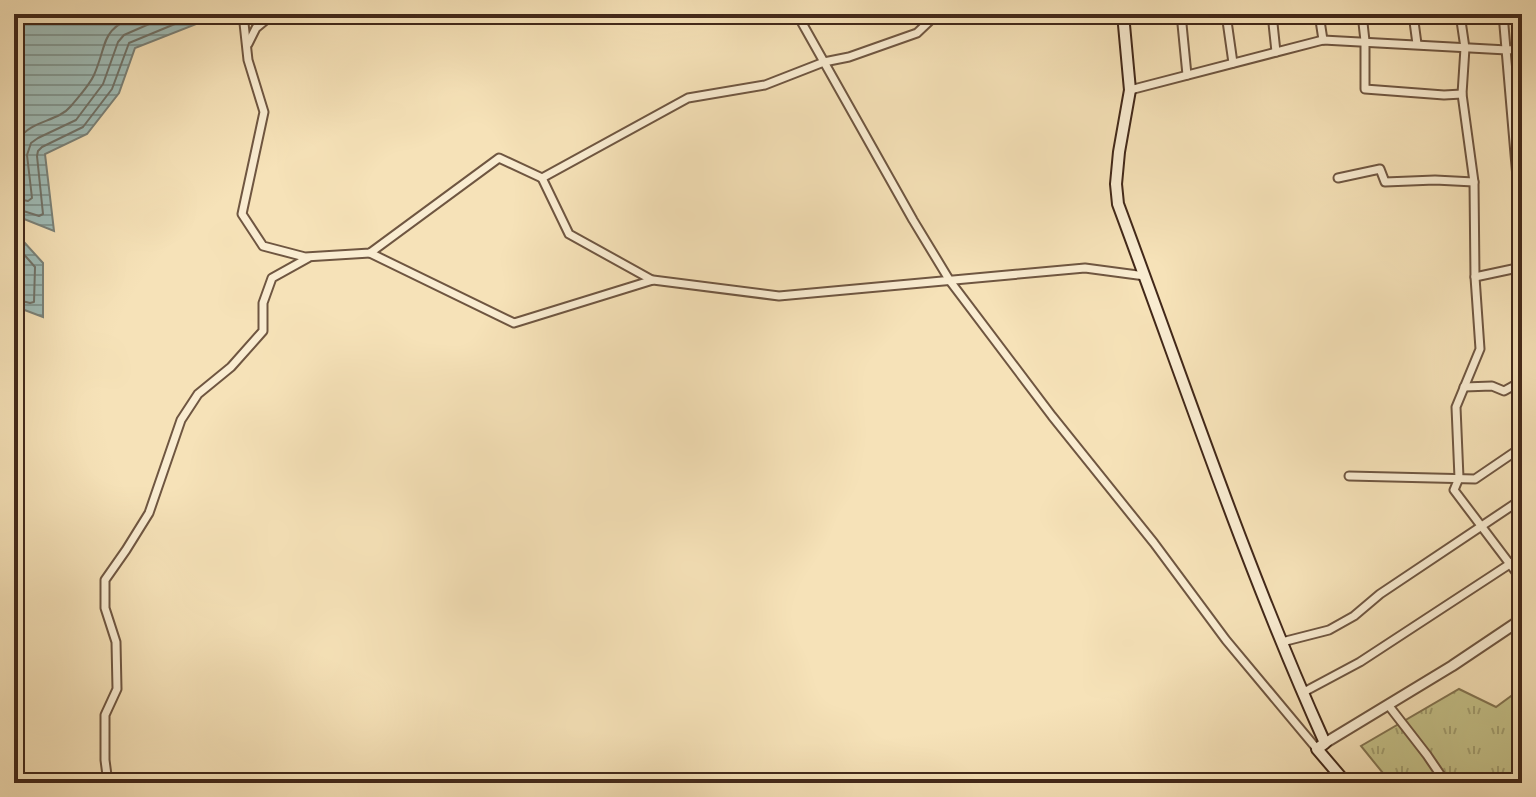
<svg xmlns="http://www.w3.org/2000/svg" width="1536" height="797" viewBox="0 0 1536 797" font-family="'IM FELL DW Pica',serif">
	<style>
		.grass { fill: url(#grass-tufts); stroke: #837451; stroke-width: 2 }
		.water { fill: url(#water-rules); stroke: #7a8178; stroke-width: 2 }
		.lines { fill: none; stroke-linecap: round; stroke-linejoin: round }
		.shore { stroke: #707268; stroke-width: 2 }
		.minor-casing { stroke: #6f5641; stroke-width: 11 }
		.tertiary-casing { stroke: #6f5641; stroke-width: 13 }
		.secondary-casing { stroke: #422819; stroke-width: 14 }
		.minor { stroke: #f9ecd1; stroke-width: 7 }
		.tertiary { stroke: #f9ecd1; stroke-width: 9 }
		.secondary { stroke: #f9ecd1; stroke-width: 10 }
	</style>
	<defs>
		<pattern id="grass-tufts" width="24" height="20" patternUnits="userSpaceOnUse" patternTransform="scale(2)"><rect width="24" height="20" fill="#c4c189"/><path d="M3 7l-1-3M5 7V3M7 7l1-3M15 17l-1-3M17 17v-4M19 17l1-3" fill="none" stroke="#a19d6f"/></pattern>
		<pattern id="water-rules" width="6" height="5" patternUnits="userSpaceOnUse" patternTransform="scale(2)"><rect width="6" height="5" fill="#9fbcb7"/><path d="M0 2.5h6" fill="none" stroke="#839994"/></pattern>
	</defs>
	<rect width="100%" height="100%" fill="#f6e2b8"/>
	<filter id="stains"><feTurbulence type="fractalNoise" baseFrequency=".0025" numOctaves="4"/><feColorMatrix values="0 0 0 0 .2 0 0 0 0 .09 0 0 0 0 .02 0 0 0 .5 -.17"/></filter>
	<radialGradient id="worn" r=".72"><stop offset=".6" stop-color="#630" stop-opacity="0"/><stop offset="1" stop-color="#630" stop-opacity=".3"/></radialGradient>
	<path class="grass" d="M1522,688V783H1391L1361,746L1459,689L1496,707Z"/>
	<g class="water">
		<path d="M14,14H208L204,21L135,48L119,93L87,134L45,154L54,231L14,215Z"/>
		<path d="M14,231L43,263V317L14,306Z"/>
	</g>
	<g class="lines">
		<g class="shore">
			<path d="M14,186L18,182C16,168 12,152 19,139C31,120 58,122 71,106C79,96 89,86 94,75C109,40 99,30 140,14"/>
			<path d="M14,198L28,201L32,198L27,155L31,143L38,138L76,120L103,84L118,42L124,35L172,14"/>
			<path d="M14,208L39,216L43,214L37,156L38,151L42,147L83,127L112,89L129,43L199,14"/>
			<path d="M14,243L35,267L34,302L30,303L14,299"/>
		</g>
		<g class="minor-casing">
			<g id="minor">
				<path d="M243,14L248,60L264,112L242,214L263,246L305,257L370,253L499,158L542,178L688,98L765,85L824,62L849,57L917,33L937,14"/>
				<path d="M797,14L913,220L950,281L1052,416L1154,543L1226,640L1317,749"/>
				<path d="M1181,14L1187,75"/>
				<path d="M1226,14L1233,63"/>
				<path d="M1272,14L1276,52"/>
				<path d="M1319,14L1323,40"/>
				<path d="M1362,14L1365,41V89L1444,95L1462,94"/>
				<path d="M1413,14L1417,44"/>
				<path d="M1460,14L1465,48L1462,94L1474,182L1475,277L1480,349L1456,407L1459,478L1454,490L1522,580"/>
				<path d="M1503,14L1522,236"/>
				<path d="M248,44L256,28L273,14"/>
				<path d="M1130,90L1323,40L1507,50L1522,49"/>
				<path d="M542,178L569,234L652,280"/>
				<path d="M1338,178L1380,169L1385,182L1435,180L1474,182"/>
				<path d="M370,253L514,323L653,280L779,296L1085,268L1145,276"/>
				<path d="M1475,277L1522,267"/>
				<path d="M1464,387L1492,386L1504,391L1522,381"/>
				<path d="M1349,476L1475,479L1522,447"/>
				<path d="M1282,642L1329,630L1354,616L1380,594L1522,499"/>
				<path d="M1302,693L1360,662L1522,556"/>
				<path d="M1389,706L1427,755L1446,783"/>
				<path d="M108,783L105,760V715L117,689L116,642L105,608V580L126,550L149,513L181,420L198,394L231,367L263,331V303L272,278L308,258"/>
			</g>
		</g>
		<g class="tertiary-casing">
			<path id="tertiary" d="M1325,743L1452,666L1522,619"/>
		</g>
		<g class="secondary-casing">
			<path id="secondary" d="M1123,14L1130,90L1119,152L1116,184L1118,204C1185,384 1246,568 1325,743L1317,749L1346,783"/>
		</g>
		<use href="#minor" class="minor"/>
		<use href="#tertiary" class="tertiary"/>
		<use href="#secondary" class="secondary"/>
	</g>
	<rect width="1536" height="797" fill="none" stroke="#f6e2b8" stroke-width="48"/>
	<rect x="16" y="16" width="1504" height="765" fill="none" stroke="#422819" stroke-width="4"/>
	<rect x="24" y="24" width="1488" height="749" fill="none" stroke="#422819" stroke-width="2"/>
	<rect width="100%" height="100%" filter="url(#stains)"/>
	<rect width="100%" height="100%" fill="url(#worn)"/>
</svg>
